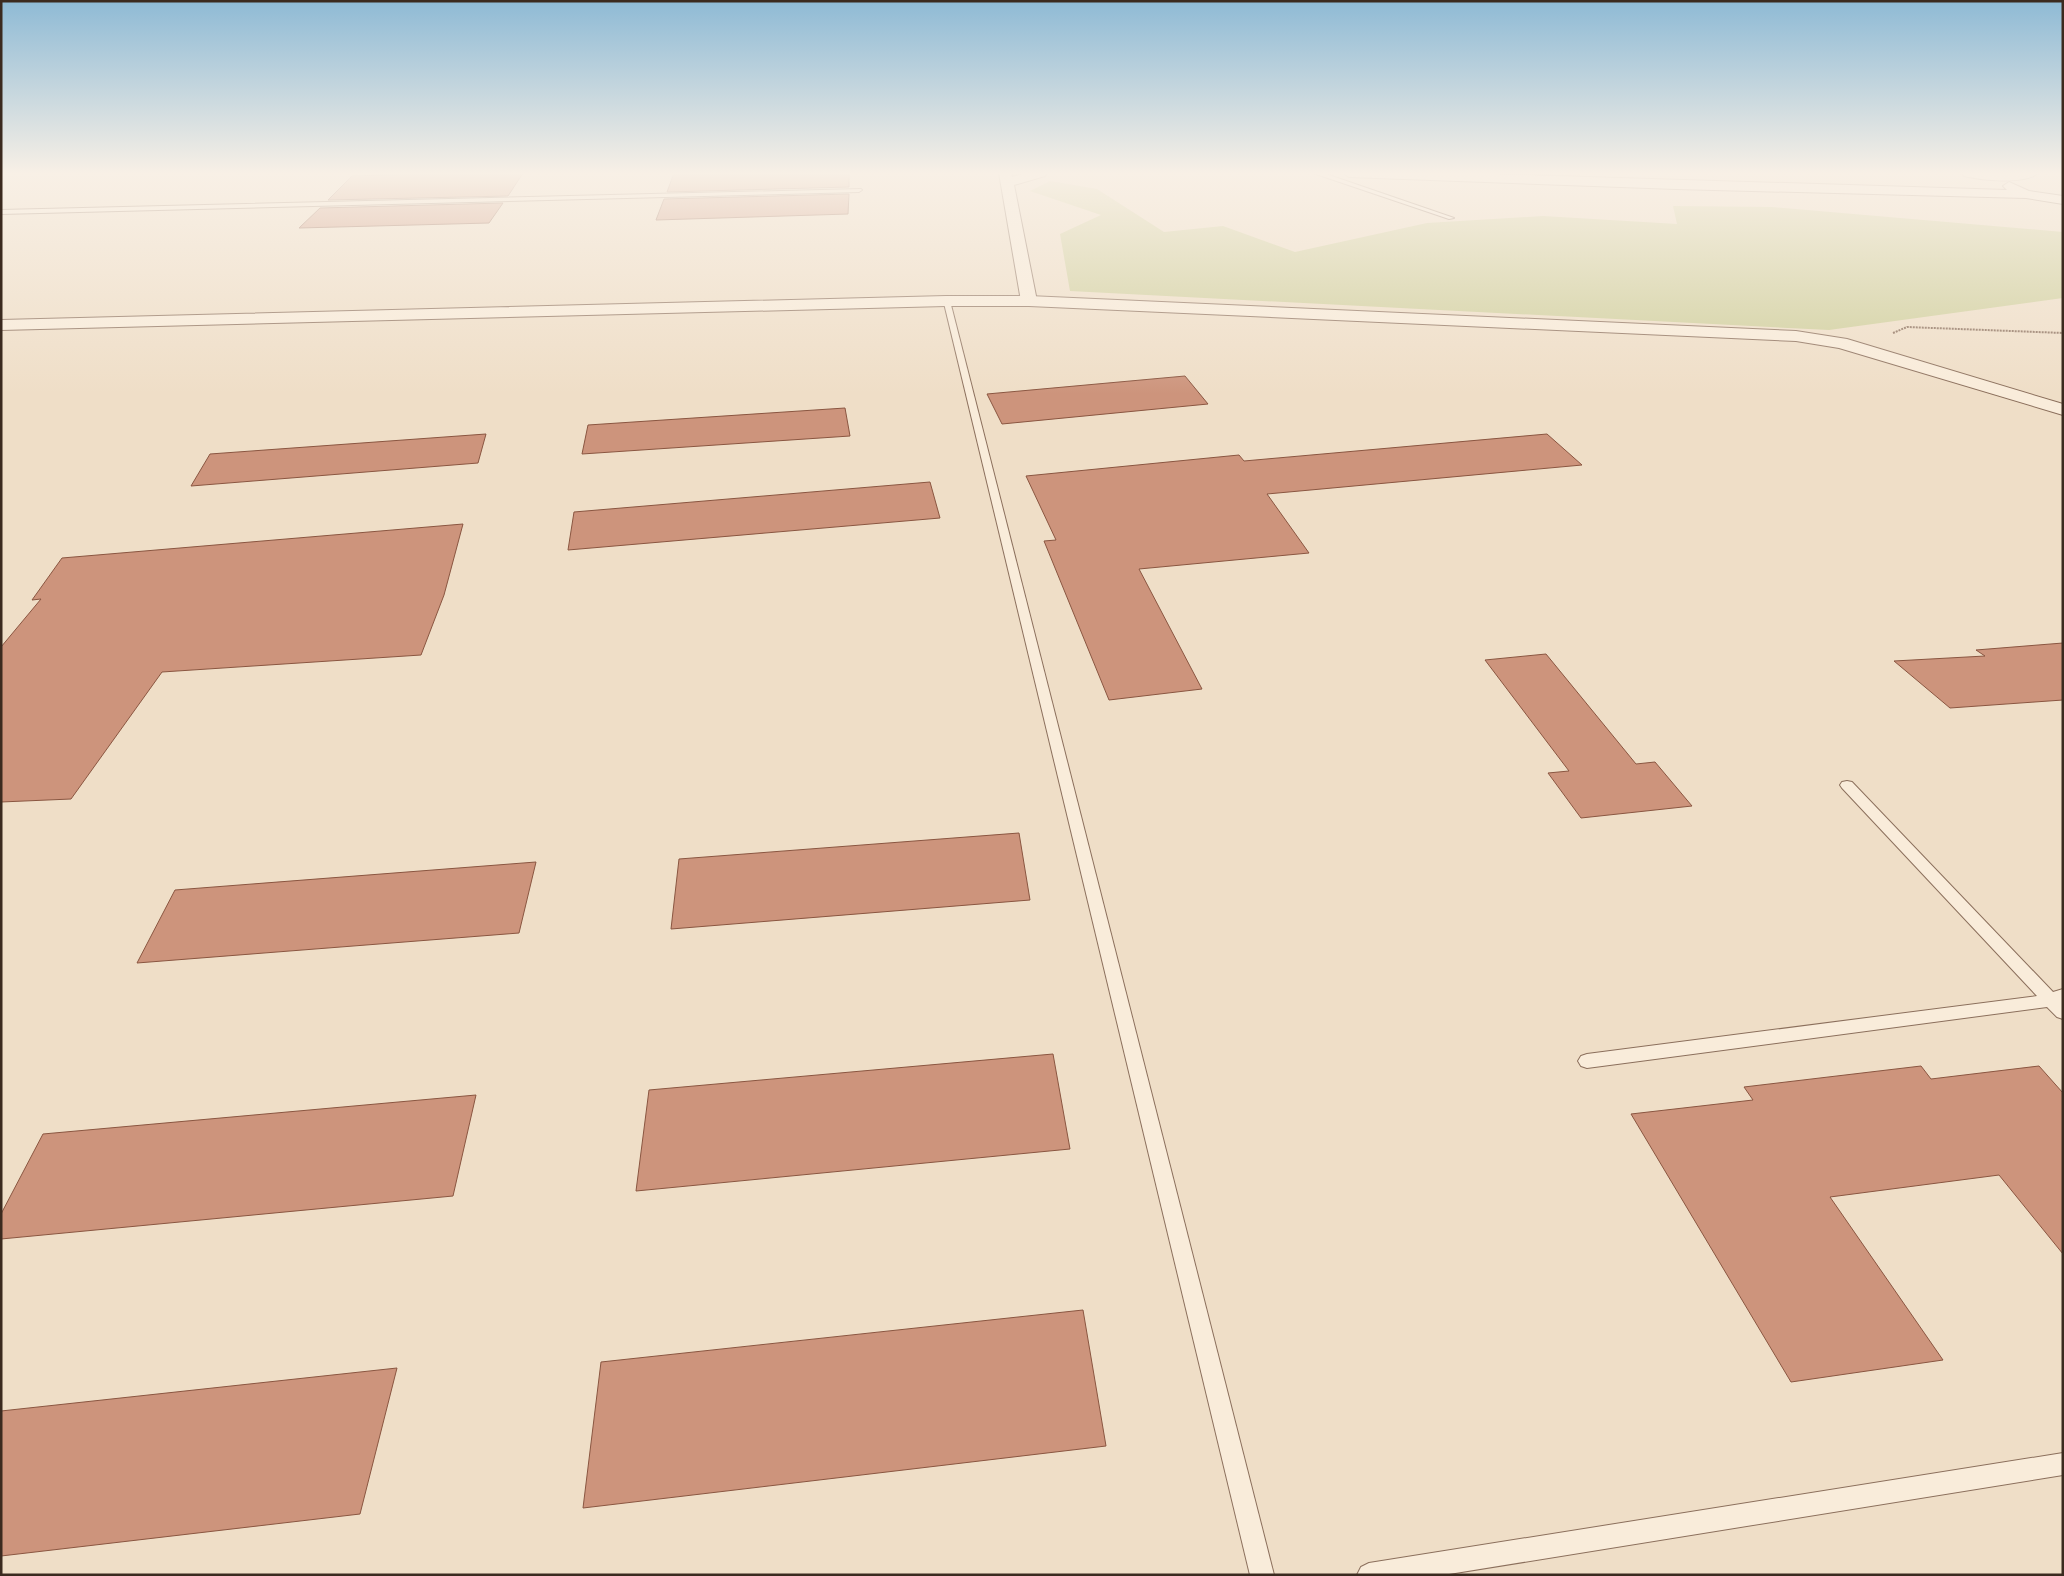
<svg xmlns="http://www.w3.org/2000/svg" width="2064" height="1576" viewBox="0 0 2064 1576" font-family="'Times New Roman',serif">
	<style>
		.green { fill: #cece9a }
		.building { fill: #cd947c; stroke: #8a5641 }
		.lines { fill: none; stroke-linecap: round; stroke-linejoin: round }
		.service-casing { stroke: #8b6f5c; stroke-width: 2 }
		.minor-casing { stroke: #8b6f5c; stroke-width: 2 }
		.tertiary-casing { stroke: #8b6f5c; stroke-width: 2 }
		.path { stroke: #8b6f5c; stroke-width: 2; stroke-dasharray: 2 1; stroke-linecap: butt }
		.service { fill: #f9ecda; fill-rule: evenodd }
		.minor { fill: #f9ecda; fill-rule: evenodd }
		.tertiary { fill: #f9ecda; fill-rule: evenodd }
	</style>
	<rect width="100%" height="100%" fill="#efdec7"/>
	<path class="green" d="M1050,181L1097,189L1164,232L1223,226L1295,252L1427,223L1543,216L1677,224L1673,206L1772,207L2063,232V298L1829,330L1070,291L1060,234L1101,215L1030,191Z"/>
	<g class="building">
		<path d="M464,173H523L508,196L328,200L352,176Z"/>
		<path d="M674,173H849V187L667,192Z"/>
		<path d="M849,194L848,214L656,220L664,199Z"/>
		<path d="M503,203L489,223L299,228L320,208Z"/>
		<path d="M1185,376L1208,404L1002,424L987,394Z"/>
		<path d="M845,408L850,436L582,454L588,425Z"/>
		<path d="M486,434L478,463L191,486L210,454Z"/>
		<path d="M1547,434L1582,465L1267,494L1309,553L1139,569L1202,689L1109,700L1044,541L1056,540L1026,476L1239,455L1244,461Z"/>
		<path d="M930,482L940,518L568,550L574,512Z"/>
		<path d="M463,524L444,595L421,655L162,672L71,799L1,802V647L41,599L32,600L62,558Z"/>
		<path d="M2063,643V700L1950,708L1894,661L1985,656L1976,650Z"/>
		<path d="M1546,654L1636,764L1655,762L1692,806L1581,818L1548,773L1569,771L1485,660Z"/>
		<path d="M1019,833L1030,900L671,929L679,859Z"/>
		<path d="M536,862L519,933L137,963L175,890Z"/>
		<path d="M1053,1054L1070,1149L636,1191L649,1090Z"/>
		<path d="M1921,1066L1931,1079L2039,1066L2063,1093V1254L1999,1175L1830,1197L1943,1360L1791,1382L1631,1114L1753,1100L1744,1087Z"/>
		<path d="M476,1095L453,1196L1,1239V1214L43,1134Z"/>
		<path d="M1083,1310L1106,1446L583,1508L601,1362Z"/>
		<path d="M397,1368L360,1514L1,1556V1411Z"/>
	</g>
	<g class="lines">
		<g class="service-casing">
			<g id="service">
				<path d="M1313,173H1323L1454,218L1449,219Z"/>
				<path d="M861,189L862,190L859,192L1,214V210Z"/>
				<path d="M943,299L950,301L1274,1575H1250Z"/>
				<path d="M1847,781L1852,782L2053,992L2063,989V1019L2057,1017L2047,1007L1587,1068L1581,1066L1578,1061L1581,1056L1587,1054L2037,996L1842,788L1840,785L1842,782Z"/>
				<path d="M2063,1453V1475L1443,1575H1357L1361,1567L1369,1563Z"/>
			</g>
		</g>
		<g class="minor-casing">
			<g id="minor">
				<path d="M999,173H1011L1012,177L1026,173H1047L1045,176L1014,185L1037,301L1034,304H1024L1021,301Z"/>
				<path d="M1343,173H1461L2007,190L2003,186L2009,182L2029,191L2063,196V204L2026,198L1676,189L1349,177Z"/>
				<path d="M1962,173H2038C2025,185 1980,180 1964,176Z"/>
			</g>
		</g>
		<g class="tertiary-casing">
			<path id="tertiary" d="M946,296H1029L1796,331L1847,339L2063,404V415L1839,348L1796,341L1029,306H946L1,330V320Z"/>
		</g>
		<path class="path" d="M1893,333L1907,327L2063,333"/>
		<use href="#service" class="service"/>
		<use href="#minor" class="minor"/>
		<use href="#tertiary" class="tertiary"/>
	</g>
	<linearGradient id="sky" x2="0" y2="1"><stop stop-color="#8ebad5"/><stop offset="0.44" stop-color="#f8f0e6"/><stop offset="1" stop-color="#f8f0e6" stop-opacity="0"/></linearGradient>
	<rect width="2064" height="394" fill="url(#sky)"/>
	<rect width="2064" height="1576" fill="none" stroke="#3b2a1f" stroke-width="5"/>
</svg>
